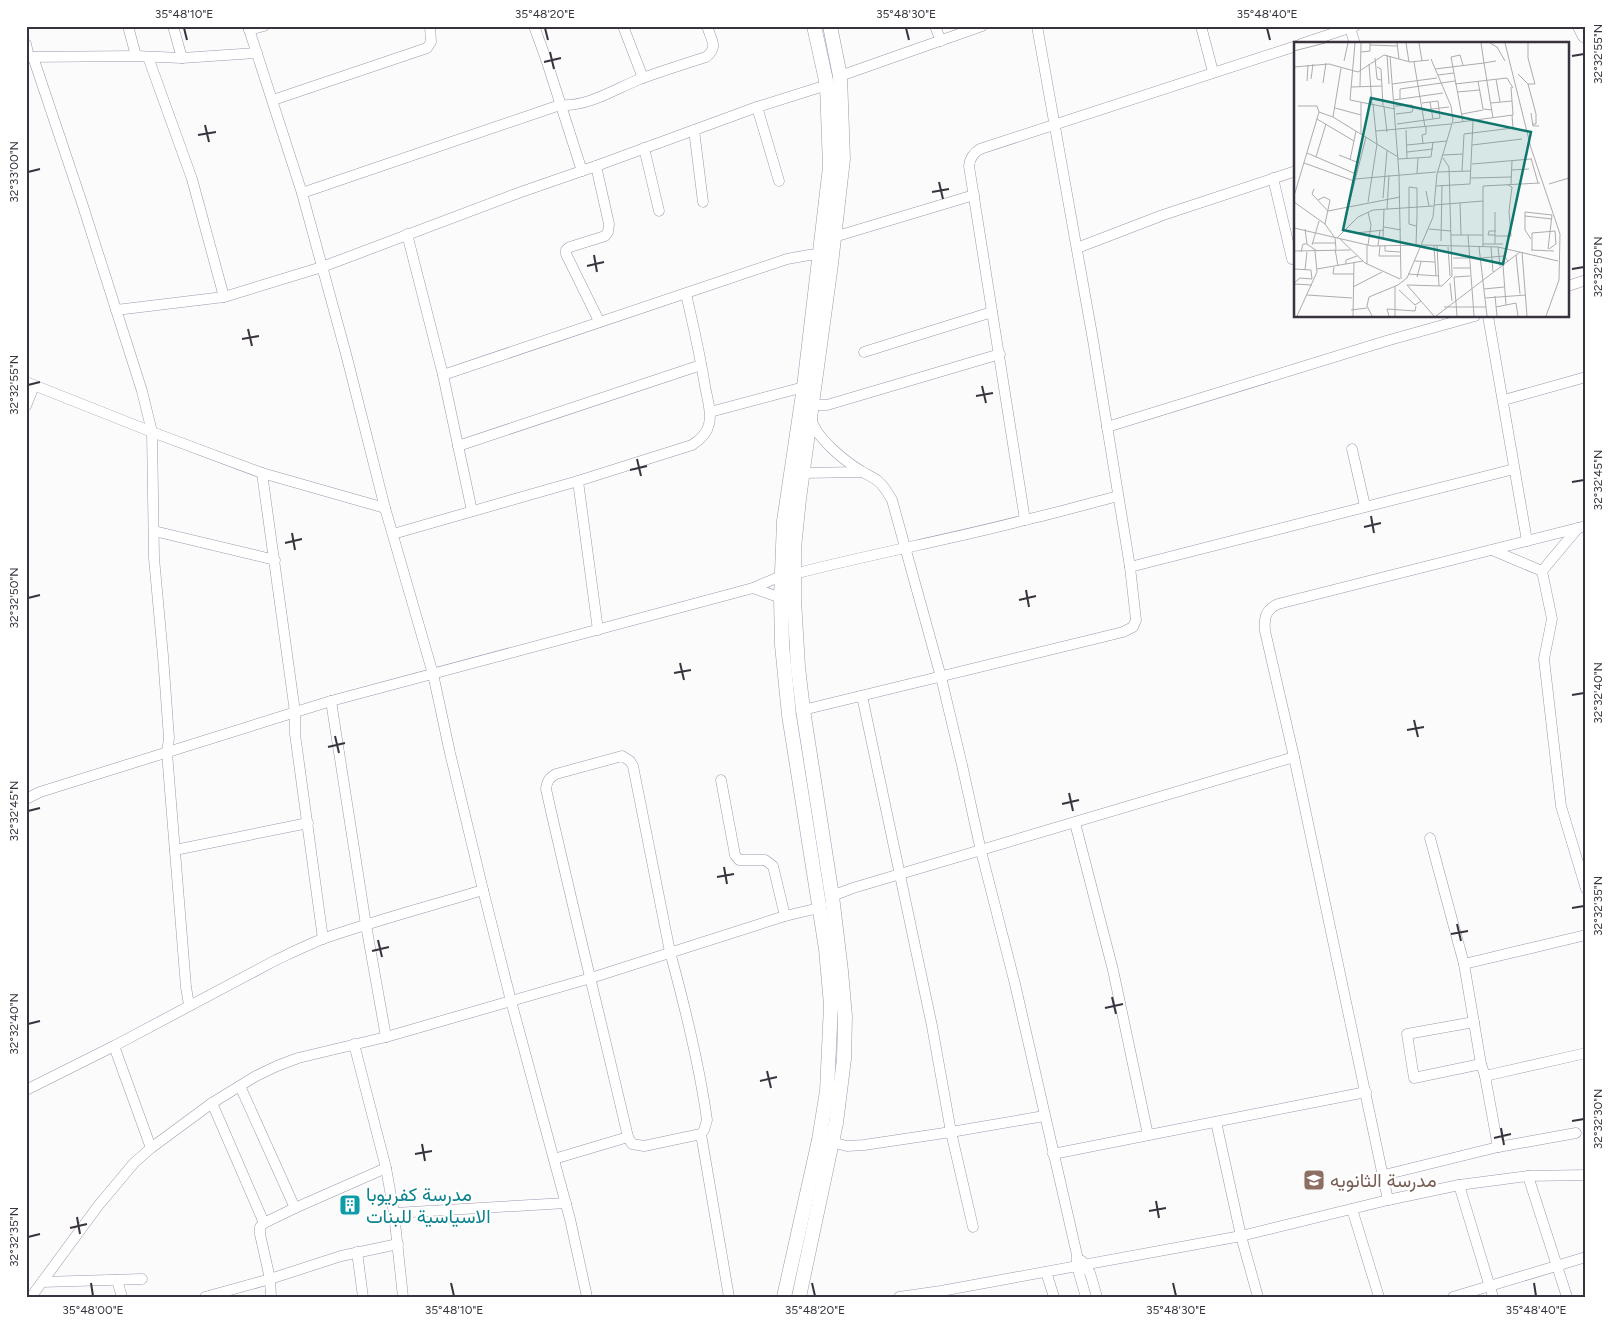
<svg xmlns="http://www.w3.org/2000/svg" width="1612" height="1323" viewBox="0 0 1612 1323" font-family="Figtree,Vazirmatn,sans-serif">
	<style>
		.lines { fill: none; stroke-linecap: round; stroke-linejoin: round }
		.street-casing { stroke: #a296b0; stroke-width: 11 }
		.secondary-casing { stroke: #a296b0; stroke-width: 15 }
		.highway-casing { stroke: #a296b0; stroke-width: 19 }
		.street { stroke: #fff; stroke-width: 10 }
		.secondary { stroke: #fff; stroke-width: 14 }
		.highway { stroke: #fff; stroke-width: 18 }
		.ticks { fill: none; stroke: #38333e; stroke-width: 2 }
		.labels { text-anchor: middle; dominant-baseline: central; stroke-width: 4; stroke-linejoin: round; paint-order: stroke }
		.education-label { font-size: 19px; fill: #785e54; stroke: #fff; text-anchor: start }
		.culture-label { font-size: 19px; fill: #0d838f; stroke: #fff; text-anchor: start }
		.inset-road { fill: none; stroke: #adabaf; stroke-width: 1 }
		.view { fill: #0f766e; fill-opacity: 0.15; stroke: #0f766e; stroke-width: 2.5 }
		.inset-edge { fill: none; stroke: #38333e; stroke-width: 2.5 }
		.neatline { fill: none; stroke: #38333e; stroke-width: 2 }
		.ticks-label { font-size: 12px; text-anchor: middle; fill: #38333e }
	</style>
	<rect width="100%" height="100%" fill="#fbfbfb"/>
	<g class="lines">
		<g class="street-casing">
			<g id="street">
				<path d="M128,26L136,56"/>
				<path d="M173,26L182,58"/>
				<path d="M248,26L302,193L346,354L385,508L433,674L450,753L483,890L511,1001L570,1219L587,1297"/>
				<path d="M534,26L546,59L582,171"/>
				<path d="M623,26L643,78"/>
				<path d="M935,26L941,41"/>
				<path d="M1201,26L1213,72"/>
				<path d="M1350,28L1355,44"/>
				<path d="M249,30L264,26"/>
				<path d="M26,44L29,57"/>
				<path d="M1301,44L1355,26"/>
				<path d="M26,57L136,56L182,58L257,53"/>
				<path d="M33,57L82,203L142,391L152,432L154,558L163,656L169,738L167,753L186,987L189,1005"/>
				<path d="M148,57L192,179L224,297"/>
				<path d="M840,76L982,26"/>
				<path d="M273,100L427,48L431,42L430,26"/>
				<path d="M757,107L779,181"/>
				<path d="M694,130L703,202"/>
				<path d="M644,148L659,211"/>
				<path d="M596,166L609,224L608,232L605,236L570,247L566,250V254L599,321"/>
				<path d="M1273,178L1292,259"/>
				<path d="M302,193L560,105C588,107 615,89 640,79C662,71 684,64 706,57C719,47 711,40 707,26"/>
				<path d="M407,234L443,375L472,511"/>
				<path d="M834,237L974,195"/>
				<path d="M1077,248L1163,215L1296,171"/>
				<path d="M1568,286L1586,280"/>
				<path d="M116,310L224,297L322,267L521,192L596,166L757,107L827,85"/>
				<path d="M1488,316L1527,541"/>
				<path d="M864,352L992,312"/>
				<path d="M443,375L787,259L809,255H820"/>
				<path d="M26,382L152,432L262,473L385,508"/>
				<path d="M1504,400L1586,377"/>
				<path d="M812,405H827L1000,354"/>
				<path d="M26,406L34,386"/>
				<path d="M710,412L804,387"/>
				<path d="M811,417C814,437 845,461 861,471C867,475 873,477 878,481C884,486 888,493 892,500L941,677L962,765L981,851L1015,984L1077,1255V1266L1086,1297"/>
				<path d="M1107,427L1386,341L1475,316"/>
				<path d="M458,446L701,365"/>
				<path d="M1352,449L1365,506"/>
				<path d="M262,473L295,712V734L323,939"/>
				<path d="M802,473L861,472"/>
				<path d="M578,481L598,630"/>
				<path d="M1025,520L969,166C970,158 973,153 980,149L1296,46"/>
				<path d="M154,531L275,560"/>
				<path d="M393,534L578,481L692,445C700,440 707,434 709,424C712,412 707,398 705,386C700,355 693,324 686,294"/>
				<path d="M1492,550L1542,571L1552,619L1544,659L1561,806L1586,889"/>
				<path d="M1130,567L1514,469"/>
				<path d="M1542,571L1578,528"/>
				<path d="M794,574C871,554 948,540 1025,520C1056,513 1087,504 1118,496"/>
				<path d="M753,588L781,598"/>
				<path d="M862,696L932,1026L951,1132L973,1227"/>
				<path d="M331,701L366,925L386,1037"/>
				<path d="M803,710L1123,632L1133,627L1136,620L1130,567L1093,340L1037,26"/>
				<path d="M721,780L735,855L739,860H765L773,866L785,916"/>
				<path d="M26,799L40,792L331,701L753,588L781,576"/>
				<path d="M1075,823L1113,970L1148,1135"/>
				<path d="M1430,838L1464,964L1481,1064L1485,1076L1498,1147"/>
				<path d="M175,850L308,823"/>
				<path d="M832,896L853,888L1294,757"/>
				<path d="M1464,964L1586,935"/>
				<path d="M1474,1022L1407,1034L1414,1078L1481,1064"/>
				<path d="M354,1044L386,1168L394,1213L403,1297"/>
				<path d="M114,1046L151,1148"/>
				<path d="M1485,1076L1586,1053"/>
				<path d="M240,1086L295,1208"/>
				<path d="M26,1090L114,1046L276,960C293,952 309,944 325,938C377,920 430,906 483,890"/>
				<path d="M212,1103L264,1223"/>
				<path d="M1216,1122L1241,1236L1258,1297"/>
				<path d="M701,1134L644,1146L632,1144L628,1137C601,1021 572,905 546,789C547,781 549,778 556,774L622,756L630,761L633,766L670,952C685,1007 699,1063 707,1120L704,1130L701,1134L729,1297"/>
				<path d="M827,1141L847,1146L864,1145L951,1132L1044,1116"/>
				<path d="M1053,1154L1366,1092"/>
				<path d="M554,1159L628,1137"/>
				<path d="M1384,1175L1498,1147L1576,1133"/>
				<path d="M1528,1176L1567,1297"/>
				<path d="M1459,1185L1493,1297"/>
				<path d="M1388,1200L1294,757L1265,631C1264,618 1265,610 1278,604L1586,526"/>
				<path d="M1352,1209L1379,1297"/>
				<path d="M394,1213L566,1203"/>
				<path d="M357,1252L363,1297"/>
				<path d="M1082,1261L1090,1273L1097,1297"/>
				<path d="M1046,1272L1054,1297"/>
				<path d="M117,1280L122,1297"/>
				<path d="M42,1282L142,1279"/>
				<path d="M31,1297L98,1206L134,1163L151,1148L212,1103L256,1076L277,1066L298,1058L386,1037L591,978L785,916L819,908"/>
				<path d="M205,1297L270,1279L341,1256L398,1244"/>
				<path d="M271,1297L270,1279L260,1234V1227L264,1223L295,1208L386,1168"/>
				<path d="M899,1297L941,1291L1241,1236L1388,1200L1459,1185L1528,1176L1586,1175"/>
				<path d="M1453,1297L1586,1257"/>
			</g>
		</g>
		<g class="secondary-casing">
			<g id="secondary">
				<path d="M784,1297L819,1140L827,1091L831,1005L826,949L789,715L782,645L781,598L784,521L804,387L830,167L827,85L814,26"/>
				<path d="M799,1297L836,1123L844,1059L845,1016L841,971L832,896L803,710L798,667L794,600V548L799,499L831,264L843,159L840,76L830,26"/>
			</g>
		</g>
		<g class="highway-casing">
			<path id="highway" d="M1582,26L1586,34"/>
		</g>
		<use href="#street" class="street"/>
		<use href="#secondary" class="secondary"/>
		<use href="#highway" class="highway"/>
	</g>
	<path class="ticks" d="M184,28L187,40M545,28L548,40M906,28L909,40M1267,28L1270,40M550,52L554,69M1572,56L1584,54M544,62L561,58M205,125L209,142M198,135L216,132M28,172L40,169M939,182L943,199M932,192L949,189M594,255L597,272M587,266L604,262M1572,269L1584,267M248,329L252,346M242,339L259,336M28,385L40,382M982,386L986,403M976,396L993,393M637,459L641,476M630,470L647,466M1572,482L1584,480M1371,516L1374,533M1364,527L1381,523M292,533L295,550M285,543L302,539M1026,590L1029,607M28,598L40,595M1019,600L1036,596M680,663L684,680M674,673L691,670M1572,695L1584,693M1414,720L1418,737M1407,730L1424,727M335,736L339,753M328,747L345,743M1069,793L1073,811M1062,804L1079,800M28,811L40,808M724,867L727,884M717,877L734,874M1572,908L1584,906M1457,924L1461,941M1451,934L1468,931M378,940L382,957M372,951L389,947M1112,997L1116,1014M1105,1008L1123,1004M28,1024L40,1021M767,1071L771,1088M760,1081L777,1077M1572,1121L1584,1119M1501,1128L1504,1145M1494,1138L1511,1134M422,1144L425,1161M415,1154L432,1151M1156,1201L1159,1218M1149,1211L1166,1208M77,1217L80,1234M70,1228L87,1224M28,1237L40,1234M91,1283L93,1296M451,1283L454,1296M812,1283L815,1296M1173,1283L1176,1296M1534,1283L1536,1296"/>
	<defs>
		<g id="school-square" transform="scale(1.125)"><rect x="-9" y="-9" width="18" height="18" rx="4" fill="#8d6e63" stroke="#fff"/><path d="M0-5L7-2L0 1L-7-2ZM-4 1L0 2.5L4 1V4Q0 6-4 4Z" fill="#fff"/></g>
		<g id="building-square" transform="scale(1.125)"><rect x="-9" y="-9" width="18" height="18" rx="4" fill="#0f9aa8" stroke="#fff"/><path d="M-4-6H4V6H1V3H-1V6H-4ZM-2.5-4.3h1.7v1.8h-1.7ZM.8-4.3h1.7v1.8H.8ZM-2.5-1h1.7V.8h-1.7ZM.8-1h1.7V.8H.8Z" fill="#fff"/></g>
	</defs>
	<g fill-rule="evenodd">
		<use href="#school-square" x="1314" y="1180"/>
		<use href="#building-square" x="350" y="1205"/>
	</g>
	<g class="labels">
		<g class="education-label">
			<text x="1330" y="1180">مدرسة الثانويه</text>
		</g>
		<g class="culture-label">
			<text x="366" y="1194">مدرسة كفريوبا<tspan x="366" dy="22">الاسياسية للبنات</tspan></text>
		</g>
	</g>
	<g transform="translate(1294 42)">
		<rect width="275" height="275" fill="#fbfbfb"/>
		<path class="inset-road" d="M61,1L56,58L101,67M103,1L105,17M112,1L115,20M125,1L128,19M196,1L203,5L211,19M211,1L237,106L266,192L265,238L252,274M76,3L104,4M0,9L31,1M67,10L76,9V1M93,13L95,42M96,14L105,132L107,237M81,16L83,37L87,38M50,19L54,1M120,20L131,85M75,22L78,62M169,23L166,13L157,15L169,80M0,25L35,22L64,30L90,13L116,20L135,18M83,25L87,27L89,64M141,27L190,21L187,1M224,32L234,42H241L234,16V1M144,33L160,31M17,37L19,22M202,37L206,60M13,39L14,23M184,39L189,67L198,68M29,41L32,21M98,42L143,36M161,42L213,36L219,46M234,42L242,72V82H238M57,45L88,44M66,45L67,1M163,50L186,48M106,57V47L161,39M100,58L149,51M136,60L139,77M197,61L218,59M101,64L118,63L119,67L118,70L102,72M90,65L93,90M41,66L67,73M129,68L155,65M25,70L39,75L104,115M237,71L239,84H245M168,72L189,68M39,75L47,26M199,76L190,21L202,19M23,77L60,99M159,81L219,73L217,45M103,82L146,76L144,59L128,61M112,88L113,117M82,89L157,82M67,92V60M129,101L128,93L132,92V85M113,103L153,99M178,103L228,97M113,110L139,107M13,111L62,132M45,113L65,121M149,113L169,112M22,115L32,82M237,116L244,141M104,117L137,115L139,100M56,118L62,89M10,121L60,139M178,122L237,117M218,128L235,127M168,129L170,92L219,86L218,73M143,130L177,129M123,131L124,116M177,136L217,135M61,137L142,130M217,142L218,119M255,142L275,136M142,144L176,142L179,79M20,147L18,152L34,169L106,155M132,149L135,164M0,154L25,70L23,64H4M89,156L93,109M24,158L30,155L36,158L31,182M0,160L31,182L41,196L42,207M74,160L83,102L79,62M166,161L167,193M140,163L189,159M54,166L72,95M93,167L95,133M74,170L77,183L74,203M201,170V202M231,174L258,177M90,185L107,188M0,186L78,204L126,203M11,187L13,202M135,187L157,189M62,191L90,188M157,193H189M174,193L180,274M201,193H194L195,189H202M201,194H217L215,169L218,145L214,143M43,196L64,175L79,168L139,164M85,196H89L90,167M46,197L71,221L106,237M237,197L231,188V170L258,173L254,207M147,199L148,143M19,201H41M189,202H209M18,203L25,179M91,203V209L106,210M122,203L123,174V146L115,145V182L122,184M128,203L204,205L264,219M84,204L86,188M86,204L85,214H106M140,204L142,234M143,204L145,244M154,205L156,234M185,205L193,274M189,205V144L246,141M197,205L199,230M204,205L206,224M41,207L44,224M237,208L260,209M238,208V191L261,189L262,202L255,207M0,209L56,208M7,210L9,202H13L23,209M228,210L233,274M222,213L226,252M159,216H175M187,216L210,214L214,219M121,219L141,220M52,222V218L63,214M73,222V202M209,223L212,263M40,225L39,232H60M159,226H176M0,227L17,228L18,237M23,227L69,219M11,228L13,210M114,232L145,234M123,235L127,220M160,235L163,274M160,235L176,234M0,241L6,236L18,237M156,241L158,259M0,242L18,243M113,243L148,244L158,234L155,125L149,116M113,243L140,274M101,244V274M59,245L88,230M190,247L210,245M105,248L121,263L127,259M13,253L58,256M201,254L203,274M191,256L232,253M150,265H192M202,265L222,261L224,274M57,268L73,266M3,274L23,230L21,209M59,274L60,221M78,274L73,264L75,255L104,243L113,236L139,175L143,132L159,78L157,64L137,17M95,274L93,267L121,269L122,264M142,274L226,210"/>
		<path class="view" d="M77,56L237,90L209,222L49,188Z"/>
		<rect width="275" height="275" class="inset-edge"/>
	</g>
	<rect width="1612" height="1323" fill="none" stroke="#ffffff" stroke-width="55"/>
	<rect x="28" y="28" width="1556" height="1268" class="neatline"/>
	<g class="ticks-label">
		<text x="184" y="18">35°48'10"E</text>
		<text x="545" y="18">35°48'20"E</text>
		<text x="906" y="18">35°48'30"E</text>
		<text x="1267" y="18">35°48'40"E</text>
		<text transform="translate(1598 54) rotate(-90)" y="4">32°32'55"N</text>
		<text transform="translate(14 172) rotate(-90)" y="4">32°33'00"N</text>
		<text transform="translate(1598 267) rotate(-90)" y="4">32°32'50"N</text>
		<text transform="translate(14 385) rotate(-90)" y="4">32°32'55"N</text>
		<text transform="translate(1598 480) rotate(-90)" y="4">32°32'45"N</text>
		<text transform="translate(14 598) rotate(-90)" y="4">32°32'50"N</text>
		<text transform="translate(1598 693) rotate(-90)" y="4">32°32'40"N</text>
		<text transform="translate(14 811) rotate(-90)" y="4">32°32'45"N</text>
		<text transform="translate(1598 906) rotate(-90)" y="4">32°32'35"N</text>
		<text transform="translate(14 1024) rotate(-90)" y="4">32°32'40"N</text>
		<text transform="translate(1598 1119) rotate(-90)" y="4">32°32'30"N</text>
		<text transform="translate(14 1237) rotate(-90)" y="4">32°32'35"N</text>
		<text x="93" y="1314">35°48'00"E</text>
		<text x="454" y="1314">35°48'10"E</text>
		<text x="815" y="1314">35°48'20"E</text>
		<text x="1176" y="1314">35°48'30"E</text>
		<text x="1536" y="1314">35°48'40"E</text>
	</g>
</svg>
